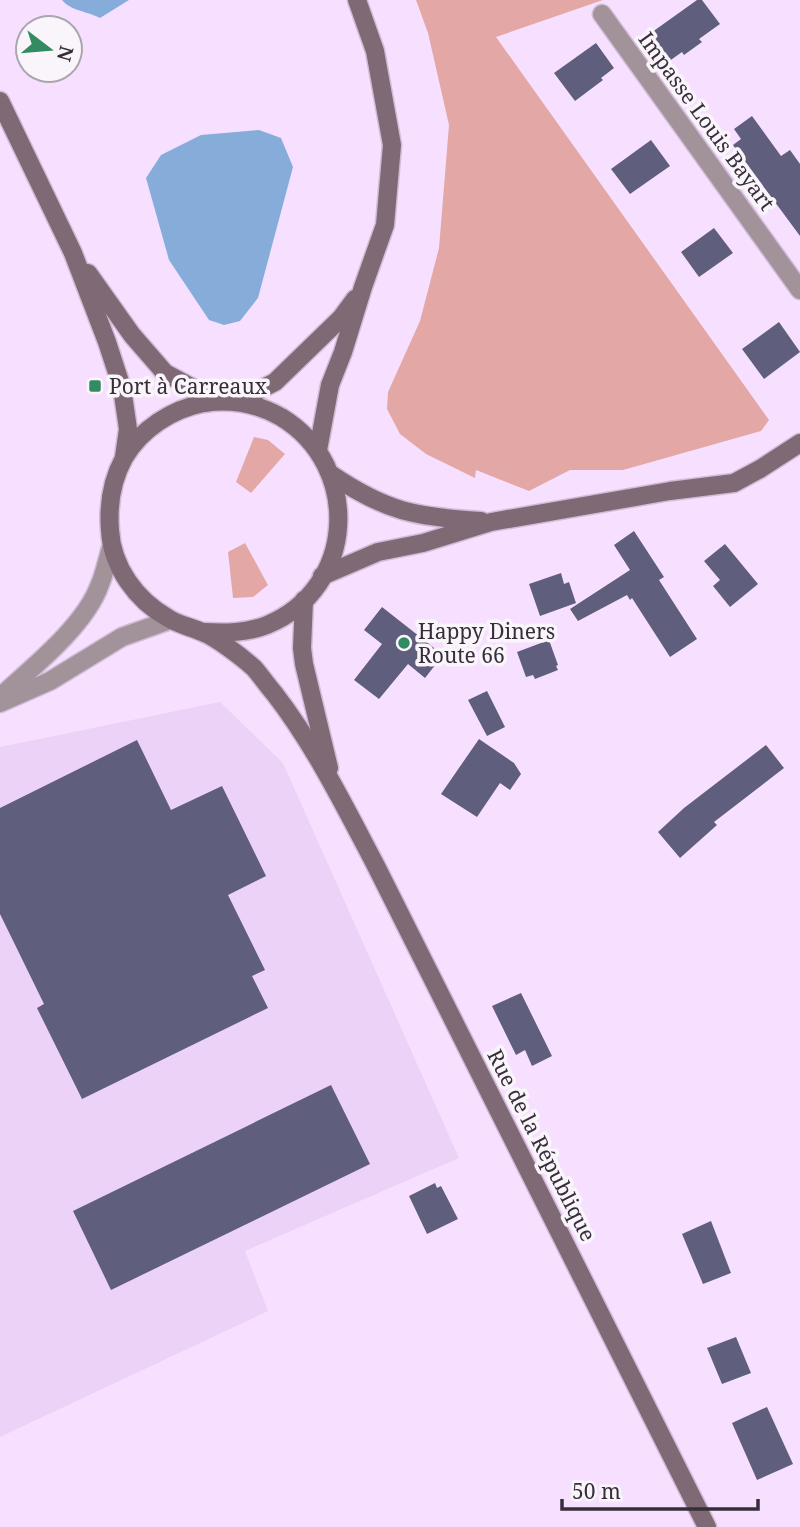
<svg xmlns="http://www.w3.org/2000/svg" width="800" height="1527" viewBox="0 0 800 1527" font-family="'Noto Serif',serif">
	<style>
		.built { fill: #ecd2f6 }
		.green { fill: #e3a7a6 }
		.water { fill: #86acda }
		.building { fill: #5f5e7c }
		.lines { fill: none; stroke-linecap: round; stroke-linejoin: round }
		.street-casing { stroke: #d1bcd8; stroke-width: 21 }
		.secondary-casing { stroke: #d1bcd8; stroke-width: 21 }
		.street { stroke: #a2939a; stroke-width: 18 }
		.secondary { stroke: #7f6974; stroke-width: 18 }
		.poi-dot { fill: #328b61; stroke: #f9f5fb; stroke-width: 2.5 }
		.labels { text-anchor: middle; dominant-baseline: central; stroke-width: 7; stroke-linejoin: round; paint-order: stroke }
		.street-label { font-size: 21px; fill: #372e3a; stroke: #f9f5fb }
		.poi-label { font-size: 21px; fill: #372e3a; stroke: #f9f5fb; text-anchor: start }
	</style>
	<rect width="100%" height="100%" fill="#f7e0ff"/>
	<path class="built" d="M220,702L283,763L459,1158L245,1251L268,1311L0,1437V747Z"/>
	<g class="green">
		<path d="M416,0H603L496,37L769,420L761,431L623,470H570L529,491L476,470L475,478L426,454L400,434L387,409L388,392L420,321L439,248L449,125L428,33Z"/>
		<path d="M254,437L268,440L285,454L251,493L236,482Z"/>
		<path d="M245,543L268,585L253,597L233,598L228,552Z"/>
	</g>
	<g class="water">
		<path d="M62,0H129L100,18C87,11 71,11 62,0Z"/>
		<path d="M259,130L281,138L293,167L258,298L240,321L224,325L209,320L169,260L146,178L161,155L201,135Z"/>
	</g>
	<g class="building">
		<path d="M697,0H702L720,24L699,39L702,42L684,55L682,52L668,62L648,35Z"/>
		<path d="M596,43L614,68L601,78L603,80L575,101L554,73Z"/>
		<path d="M752,116L781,156L790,150L800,164V236L733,145L741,139L734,129Z"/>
		<path d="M651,140L670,166L630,194L611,169Z"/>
		<path d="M714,228L733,253L699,277L681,252Z"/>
		<path d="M779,322L800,352L764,379L742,349Z"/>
		<path d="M634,531L664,577L659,580L697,639L670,657L632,598L630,600L627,595L578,621L570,609L630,570L614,545Z"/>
		<path d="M725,544L758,584L730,607L713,586L720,580L704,561Z"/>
		<path d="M561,573L564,584L569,582L576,603L540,616L529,584Z"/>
		<path d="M382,607L443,655L425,678L408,664L379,699L354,680L382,644L364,630Z"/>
		<path d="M549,640L558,665L556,666L558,670L535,679L533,675L526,677L517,652Z"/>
		<path d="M487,691L505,727L487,736L468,700Z"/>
		<path d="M479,739L514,763L521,774L510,790L500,783L477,817L441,794Z"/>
		<path d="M137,740L171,810L222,786L266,876L228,895L265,970L252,976L268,1008L82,1099L37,1008L44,1004L0,914V808Z"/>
		<path d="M766,745L784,768L714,822L717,825L680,858L658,832L684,808Z"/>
		<path d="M521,993L552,1056L532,1066L525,1050L516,1055L492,1006Z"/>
		<path d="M331,1085L370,1164L111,1290L73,1211Z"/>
		<path d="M435,1183L437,1188L441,1186L458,1219L427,1234L409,1196Z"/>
		<path d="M711,1221L731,1273L703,1284L682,1234Z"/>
		<path d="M736,1337L751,1373L722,1384L707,1348Z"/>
		<path d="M767,1407L793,1464L757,1480L732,1423Z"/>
	</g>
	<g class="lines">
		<g class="street-casing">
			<g id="street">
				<path d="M602,14L800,290"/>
				<path d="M0,697C32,668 86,625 100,584C105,573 107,560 111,548"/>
				<path d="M0,703L50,681L122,637L170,620"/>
			</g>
		</g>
		<g class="secondary-casing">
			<g id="secondary">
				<path d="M0,101L73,253L107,342L122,388L128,429L124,457"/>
				<path d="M88,273L132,335L165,373L217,401"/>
				<path d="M236,402L275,382L341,318L355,299"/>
				<path d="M318,450L330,385L343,352L363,287L385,225L392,145L375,51L357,0"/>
				<path d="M332,475C387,512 416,517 481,521"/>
				<path d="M322,576L378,552L423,543L491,522L670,491L734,483L760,469L800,443"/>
				<path d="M304,600L302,648L304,664L329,768"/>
				<path d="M204,632C225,633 247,633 267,625C357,588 362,466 281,417C258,404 231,399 204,403C172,409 141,429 124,458C112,480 108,505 110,530C112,567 136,600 168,618C179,625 191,627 202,632C216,637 243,658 254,668C261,676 267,685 274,693C315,746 345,807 376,866L707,1527"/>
			</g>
		</g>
		<use href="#street" class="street"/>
		<use href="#secondary" class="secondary"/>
	</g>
	<g class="poi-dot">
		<rect x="88" y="379" width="14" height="14" rx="3.5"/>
		<circle cx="404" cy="643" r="7"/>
	</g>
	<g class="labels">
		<g class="street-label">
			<text transform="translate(707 121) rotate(54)">Impasse Louis Bayart</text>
			<text transform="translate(542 1145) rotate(63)">Rue de la République</text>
		</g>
		<g class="poi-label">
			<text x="109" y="386">Port à Carreaux</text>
			<text x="418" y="631">Happy Diners<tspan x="418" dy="24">Route 66</tspan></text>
		</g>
	</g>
	<g transform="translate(49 49) rotate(106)"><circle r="33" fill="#f9f5fb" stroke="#aba5ae" stroke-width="2"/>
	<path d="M0-5L12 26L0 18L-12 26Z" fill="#328b61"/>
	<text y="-10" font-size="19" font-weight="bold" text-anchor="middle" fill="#372e3a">N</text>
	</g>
	<path d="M562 1499v10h196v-10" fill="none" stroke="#372e3a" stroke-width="3.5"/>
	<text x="572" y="1499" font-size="21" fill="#372e3a" stroke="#f9f5fb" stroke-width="5" paint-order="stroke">50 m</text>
</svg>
